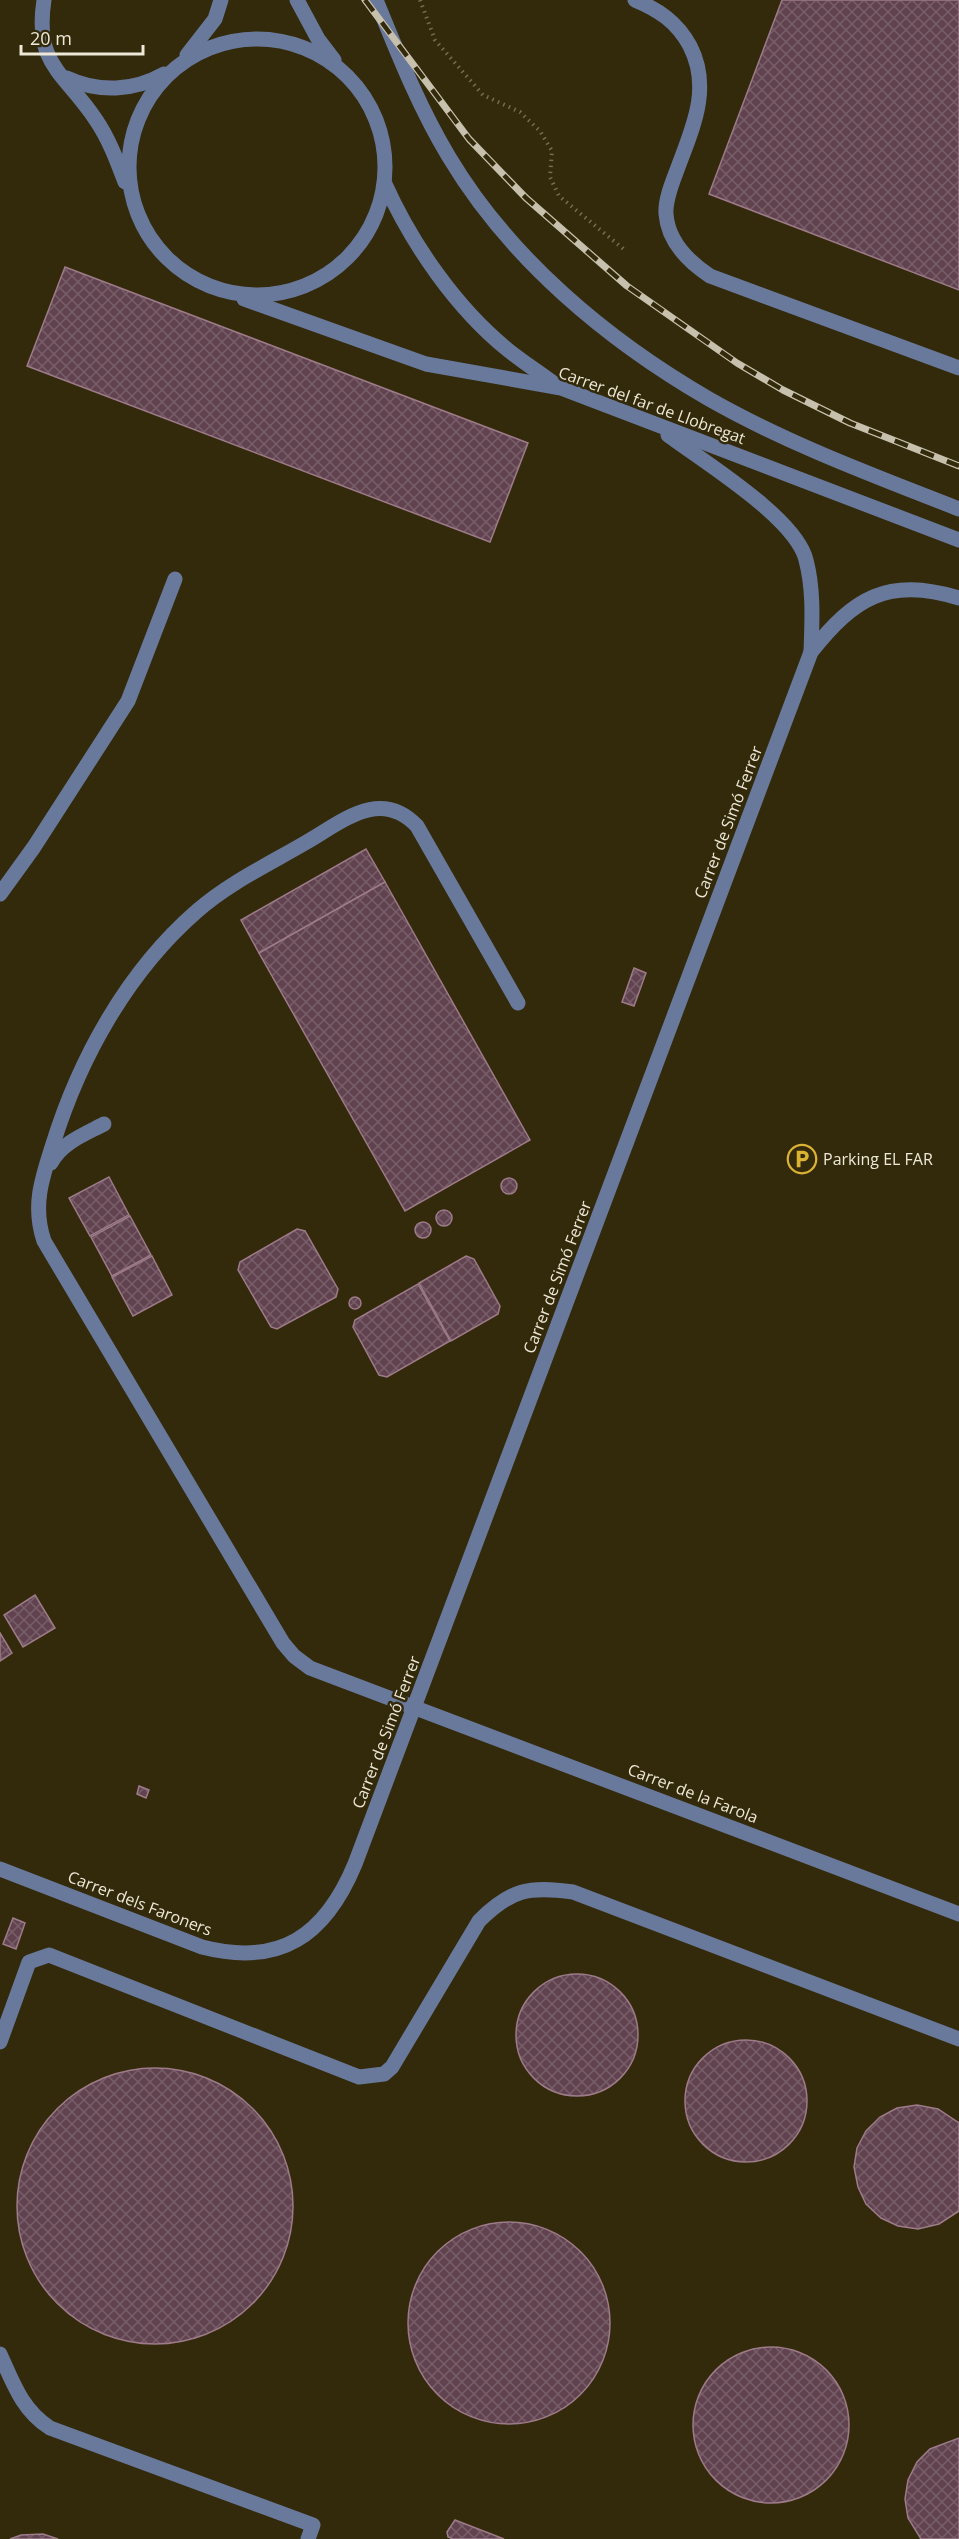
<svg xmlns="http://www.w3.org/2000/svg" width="959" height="2539" viewBox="0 0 959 2539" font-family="'Open Sans',sans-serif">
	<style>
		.building { fill: url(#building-cross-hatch); stroke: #9d7b89; stroke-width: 1.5 }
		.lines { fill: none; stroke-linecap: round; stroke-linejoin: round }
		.path { stroke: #756d53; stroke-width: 4; stroke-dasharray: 1.5 4.5; stroke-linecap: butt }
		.minor { stroke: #69799b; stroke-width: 15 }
		.rail-casing { stroke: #c7c0ac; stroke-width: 7 }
		.rail { stroke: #33290b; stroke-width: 4.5; stroke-dasharray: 14; stroke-linecap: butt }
		.labels { text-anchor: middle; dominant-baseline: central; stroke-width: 5; stroke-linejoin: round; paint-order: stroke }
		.street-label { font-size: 16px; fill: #eee8d7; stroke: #33290b }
		.poi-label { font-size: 16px; fill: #eee8d7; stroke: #33290b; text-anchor: start }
	</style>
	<defs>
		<pattern id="building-cross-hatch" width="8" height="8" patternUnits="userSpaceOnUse" patternTransform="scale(1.5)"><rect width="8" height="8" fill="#614350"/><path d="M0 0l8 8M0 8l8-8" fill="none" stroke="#785e68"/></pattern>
	</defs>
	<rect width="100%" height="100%" fill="#33290b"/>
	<g class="building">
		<path d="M782,0H959V290L709,194Z"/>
		<path d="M65,267L528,443L490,542L27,366Z"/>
		<path d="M366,849L385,882L259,953L241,920Z"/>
		<path d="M385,882L530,1140L405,1211L259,953Z"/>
		<path d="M634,968L646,973L634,1006L622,1002Z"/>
		<path d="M109,1177L129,1215L90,1236L69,1198Z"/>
		<circle cx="509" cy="1186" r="8"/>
		<circle cx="444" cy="1218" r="8"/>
		<path d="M130,1216L151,1255L112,1276L91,1237Z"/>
		<circle cx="423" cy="1230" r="8"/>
		<path d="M297,1229L305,1231L338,1289L336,1297L277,1329L271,1327L238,1270L240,1262Z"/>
		<path d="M152,1256L172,1295L133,1316L112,1277Z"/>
		<path d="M466,1256L474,1259L500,1306L498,1314L451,1341L419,1283Z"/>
		<path d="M418,1284L450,1341L387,1377L379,1375L353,1327L355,1320Z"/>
		<circle cx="355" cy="1303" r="6"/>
		<path d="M35,1595L55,1628L23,1647L4,1615Z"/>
		<path d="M0,1633L12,1653L0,1661Z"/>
		<path d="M139,1786L149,1790L146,1798L137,1794Z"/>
		<path d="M13,1918L25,1923L16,1949L3,1944Z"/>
		<circle cx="577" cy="2035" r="61"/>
		<circle cx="746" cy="2101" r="61"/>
		<circle cx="155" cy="2206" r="138"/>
		<path d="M917,2105L938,2109L959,2123V2211L939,2224L918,2229L898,2226L881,2218L866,2204L858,2187L854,2167L857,2148L866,2131L880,2117L897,2108Z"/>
		<circle cx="509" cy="2323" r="101"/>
		<circle cx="771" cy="2425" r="78"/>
		<path d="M959,2438V2539H921L908,2518L905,2499L908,2480L917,2462L930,2449Z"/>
		<path d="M455,2520L504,2539H453L448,2537L447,2532Z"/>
		<path d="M43,2534L58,2539H10L21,2535Z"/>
	</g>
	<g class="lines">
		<path class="path" d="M420,0L435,40L483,95L520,112L540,131L552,151L550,177L559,196L626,251"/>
		<g class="minor">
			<path d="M44,0C34,65 64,72 96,120C109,139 117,161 125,182"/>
			<path d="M297,0L318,39L334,60"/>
			<path d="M376,0C398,54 419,107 449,157C510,259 607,340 709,399C788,444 875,476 959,509"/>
			<path d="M635,0C659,10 677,22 690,46C712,89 692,129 677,170C672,183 665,200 666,214C668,242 689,262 710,276L959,368"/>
			<circle cx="257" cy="167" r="128"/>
			<path d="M187,55L215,19L221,0"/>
			<path d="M67,78C99,93 134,91 164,74"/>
			<path d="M385,184C412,244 456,308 508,350C523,362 540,373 556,385"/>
			<path d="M244,299L426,364L561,388L959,540"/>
			<path d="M668,435C704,462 796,518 806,560C814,590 812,622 811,652"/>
			<path d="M0,894L34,847L128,701L175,579"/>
			<path d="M518,1003L417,826C380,787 342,822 305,843C269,864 229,883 197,911C128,971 80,1057 53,1144C42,1178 32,1206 44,1241L283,1643L294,1656L310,1668L959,1914"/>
			<path d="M51,1163C61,1143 85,1134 104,1124"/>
			<path d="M0,1869L202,1947C280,1967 325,1936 355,1864L811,652C855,597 887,577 959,598"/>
			<path d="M0,2042L29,1962L49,1955L359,2077L384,2074L392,2067L479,1921C511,1889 529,1886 573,1892L959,2039"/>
			<path d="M0,2354C13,2383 22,2410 50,2428L313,2525L308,2539"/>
		</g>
		<g class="rail-casing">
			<path id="rail" d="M365,0L469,139L526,198L627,286L737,363L783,390L850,423L959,466"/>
		</g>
		<use href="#rail" class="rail"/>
	</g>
	<defs>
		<g id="parking-ring" transform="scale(1.5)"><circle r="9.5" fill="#33290b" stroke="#dbb233" stroke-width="1.5"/><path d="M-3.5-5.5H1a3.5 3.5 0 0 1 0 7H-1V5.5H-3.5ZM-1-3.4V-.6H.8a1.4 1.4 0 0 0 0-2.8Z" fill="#dbb233"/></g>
	</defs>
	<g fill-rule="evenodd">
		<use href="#parking-ring" x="802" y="1159"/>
	</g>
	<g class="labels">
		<g class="street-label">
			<text transform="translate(652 405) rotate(20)">Carrer del far de Llobregat</text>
			<text transform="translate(728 822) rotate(-69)">Carrer de Simó Ferrer</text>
			<text transform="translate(557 1277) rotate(-69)">Carrer de Simó Ferrer</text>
			<text transform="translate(386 1732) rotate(-69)">Carrer de Simó Ferrer</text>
			<text transform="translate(693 1793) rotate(21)">Carrer de la Farola</text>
			<text transform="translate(140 1903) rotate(21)">Carrer dels Faroners</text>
		</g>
		<g class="poi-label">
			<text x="823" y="1159">Parking EL FAR</text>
		</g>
	</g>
	<path d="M21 45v9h122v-9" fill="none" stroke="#eee8d7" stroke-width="3"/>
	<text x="30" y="45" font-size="18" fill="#eee8d7" stroke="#33290b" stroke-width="4.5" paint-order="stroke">20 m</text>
</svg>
